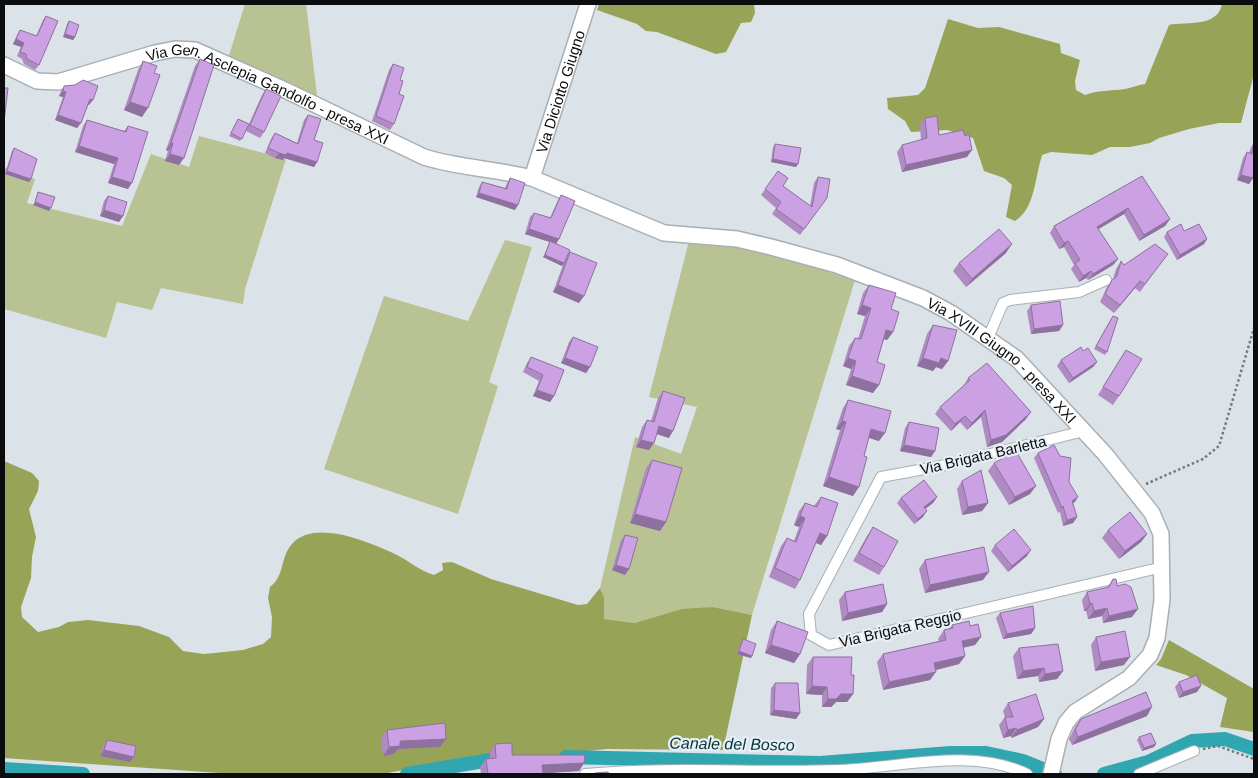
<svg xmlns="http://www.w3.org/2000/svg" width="1258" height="778" viewBox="0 0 1258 778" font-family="Arial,sans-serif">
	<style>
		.green { fill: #b9c292 }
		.forest { fill: #97a357 }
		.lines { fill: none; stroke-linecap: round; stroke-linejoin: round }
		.canal { stroke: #2fa6b0; stroke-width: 14 }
		.street-casing { stroke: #a8afb5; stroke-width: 12 }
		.secondary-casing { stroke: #a8afb5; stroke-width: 18 }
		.path { stroke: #767a7e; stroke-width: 2.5; stroke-dasharray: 2.5 2.5; stroke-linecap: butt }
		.street { stroke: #fff; stroke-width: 10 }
		.secondary { stroke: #fff; stroke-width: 15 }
		.wall { fill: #af8ac3 }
		.shaded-wall { fill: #8e719f }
		.building { fill: #cba1e3; stroke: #8e719f }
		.labels { text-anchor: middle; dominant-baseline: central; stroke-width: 4.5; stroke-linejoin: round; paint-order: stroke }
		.street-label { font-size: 15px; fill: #0a0c0e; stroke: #e8eff5 }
		.water-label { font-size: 16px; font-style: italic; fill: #003539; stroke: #e8eff5 }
	</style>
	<rect width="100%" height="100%" fill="#dbe2e8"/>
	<g class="green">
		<path d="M245,4H306L319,112L226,65Z"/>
		<path d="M199,136L286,159L245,289L243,304L161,288L152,310L117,302L106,338L4,309V167L35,179L27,203L122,226L151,154L189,167Z"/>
		<path d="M690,237L794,256L855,280L752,615L713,607L635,623L603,619L604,597L600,588L635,437L681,454L697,407L649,397Z"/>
		<path d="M505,240L532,247L489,382L498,386L458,514L324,469L384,296L468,321Z"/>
	</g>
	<g class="forest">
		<path d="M599,4H754L755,13L751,22L741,23L726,52L716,54L657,32L646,31L637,24L597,10Z"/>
		<path d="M1222,4H1254V74L1241,123H1219L1189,129L1159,138L1150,143L1130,147H1110L1092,155L1051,152L1042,155C1035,177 1035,209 1015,221L1006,217L1012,185L1004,178L984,171L973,138L947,130L911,132L905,121L888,109L887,98L918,95L925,88L948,19L978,28L999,27L1060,44L1061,53L1080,60L1075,81L1076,90L1085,95C1097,90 1111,91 1125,89C1131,88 1138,85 1145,84L1169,25C1188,21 1217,28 1222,4Z"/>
		<path d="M4,461L32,473L39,481L38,491L29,509L36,537L32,557L31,578L21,607L22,617L38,632L59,627L68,622L88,620L139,626L169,637L183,651L204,654L243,650L263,644L271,637L272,617L268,598L270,587C285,576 280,557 292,544C315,518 371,543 397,555C409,561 420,571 434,575L443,570L442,563L452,562L491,579L578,605L587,604L600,588L604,597V619L635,623L682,609L713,607L752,615L723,750L606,749L571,753L520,765L490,767L433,764L383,774H234L4,758Z"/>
		<path d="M1169,640L1254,689V732L1220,727L1227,698L1186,675L1156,665L1161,659Z"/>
	</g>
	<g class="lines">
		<g class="canal">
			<path d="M566,757L820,763L951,753H986L1023,761L1055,774"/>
			<path d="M4,769L83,774"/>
			<path d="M407,774L502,758"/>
			<path d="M1104,774L1148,762L1192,741L1225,739L1254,749"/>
		</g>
		<g class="street-casing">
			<g id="street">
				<path d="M988,338L1003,303L1010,300L1079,292L1106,280"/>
				<path d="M1084,431L946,465L881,477L809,614L811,635L829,645L1163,567"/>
				<path d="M585,774C670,766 754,773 839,770C899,768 971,747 1027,774"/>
				<path d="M1139,774L1194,751"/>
			</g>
		</g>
		<g class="secondary-casing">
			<g id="secondary">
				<path id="s1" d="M4,65L37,81L58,82L155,53L175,49L195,50L287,91L424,157C459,168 497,169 532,178L664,233L737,239L771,247L837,265L923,298L951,313L1017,359L1105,454L1152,513L1161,534L1162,600L1157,638L1150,655L1129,678L1075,712L1066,723L1059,739L1051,774"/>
				<path id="s2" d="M532,178L588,4"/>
			</g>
		</g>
		<g class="path">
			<path d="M1146,484L1203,459L1219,446L1254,328"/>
			<path d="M1203,749L1218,746L1254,759"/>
		</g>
		<use href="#street" class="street"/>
		<use href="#secondary" class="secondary"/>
	</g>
	<g class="wall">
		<path d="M46,16L39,65L35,70L24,64L22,59L17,56L21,47L13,44L17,35L20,30L36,36L43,20Z"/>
		<path d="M69,21L75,37L73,40L63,37L67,24Z"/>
		<path d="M200,59L179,165L165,161L168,151L166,150L195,66Z"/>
		<path d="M143,61L154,73L142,117L124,110L138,70Z"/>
		<path d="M393,64L399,94L394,124L390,130L372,121L389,70Z"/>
		<path d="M64,86L89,105H88L77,128L55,120L63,97L59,96L61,91Z"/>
		<path d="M266,89L264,132L260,138L246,131L240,141L229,136L238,119L249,124L262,95Z"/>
		<path d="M308,115L314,140L317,162L314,167L284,158L283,160L275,158L265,153L271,139L275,133L297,143L304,120Z"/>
		<path d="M925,118L939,135L965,136L967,157L902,172L897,152L902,145L921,140L920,125Z"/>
		<path d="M87,120L124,131L128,126V189L108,183L114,164L75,152L83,126Z"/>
		<path d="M1254,142V172L1253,178L1249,184L1237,180L1243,158L1247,152L1249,153L1251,147Z"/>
		<path d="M775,144L796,167L771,162L773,147Z"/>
		<path d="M14,148L31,179L29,182L5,174L12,151Z"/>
		<path d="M778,171L783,186L810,206L814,183L818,177L827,198L800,235L772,214L776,208L761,195Z"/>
		<path d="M1142,176L1170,219L1165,226L1139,241L1124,214L1098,229L1118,259L1113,265L1088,280L1086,278L1079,282L1071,269L1074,265L1064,247L1059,249L1050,233L1054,226Z"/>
		<path d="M510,178L515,210L476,197L479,187L482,182L505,188L507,183Z"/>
		<path d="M561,195L559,239L556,243L567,256L570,252L579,303L553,292L563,265L562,266L543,257L550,242L525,234L530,217L534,213L550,218L558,200Z"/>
		<path d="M108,196L123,216L119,222L100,216L104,201Z"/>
		<path d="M1184,231L1207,239L1204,244L1177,260L1164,237L1167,232Z"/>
		<path d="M1006,253L966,287L953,271L959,263Z"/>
		<path d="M1121,261L1124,265L1162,261L1140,292L1135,288L1114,313L1100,302L1107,287L1113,279L1116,269Z"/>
		<path d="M869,285L891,309L893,332L887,340L884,339L877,362L873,393L846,385L851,369L843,366L849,346L855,338L858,339L865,316L857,314L863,293Z"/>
		<path d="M1031,305L1063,325L1059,331L1031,334L1027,311Z"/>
		<path d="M1111,319L1107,352L1105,355L1094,349Z"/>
		<path d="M933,325L948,361L942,369L936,367L933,371L917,366L927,334Z"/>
		<path d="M573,337L590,367L586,373L561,363L569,342Z"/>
		<path d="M1126,350L1119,396L1113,405L1098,395Z"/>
		<path d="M1083,351L1097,362L1093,367L1069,383L1057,366L1061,360Z"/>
		<path d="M531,357L564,370L554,396L550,402L533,396L539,381L523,372L527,363Z"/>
		<path d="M968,378L1026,419L1002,442L987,447L981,417L967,430L960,422L951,431L935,414L940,407L964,385Z"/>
		<path d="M663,391L669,438L656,434L654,443L649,450L636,447L642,427L647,420L651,421L658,398Z"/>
		<path d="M848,400L879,441L869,438L853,496L823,486L840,430L836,429L843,408Z"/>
		<path d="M909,422L935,451L931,457L900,451L905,428Z"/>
		<path d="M1038,453L1060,456L1069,482L1075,502L1073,503L1077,517L1073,523L1063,526L1060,512L1058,513L1034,458Z"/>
		<path d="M652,460L666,522L660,531L630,523L646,468Z"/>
		<path d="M994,463L1030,494L1009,505L988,471Z"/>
		<path d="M962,481L988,503L982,511L962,515L957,489Z"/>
		<path d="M821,497L827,536L821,545L816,543L800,580L795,589L769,577L781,546L787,538L794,541L799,527L794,525L799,511L805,503L814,506Z"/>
		<path d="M937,497L933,503L925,509L923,517L914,524L897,503L901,498Z"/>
		<path d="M873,527L884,567L879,575L853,561L867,536Z"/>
		<path d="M1108,530L1147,534L1141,542L1119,559L1102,538Z"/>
		<path d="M625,535V575L612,570L621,540Z"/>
		<path d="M995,545L1027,556L1008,572L991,551Z"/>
		<path d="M925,560L983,580L925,593L919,569Z"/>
		<path d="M1113,579L1117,586L1132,617L1103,623L1102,616L1088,619L1086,611H1084L1082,600L1087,592L1107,588Z"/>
		<path d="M845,592L887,604L882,612L842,621L839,600Z"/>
		<path d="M1000,613L1035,628L1031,634L1003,639L996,618Z"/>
		<path d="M777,621L800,654L794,663L765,653L771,630Z"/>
		<path d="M952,625L970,626L981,637L975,645L963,648L965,656L959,664L936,670L930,680L883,690L877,662L883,654L939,641L938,639L944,630L949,629Z"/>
		<path d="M1096,637L1124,665L1095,671L1091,645Z"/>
		<path d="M743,639L752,656L751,658L737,654L741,642Z"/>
		<path d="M1019,648L1063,671L1057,679L1039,682L1038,676L1017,679L1013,656Z"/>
		<path d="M813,657L851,675L853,694L847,702H836L831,707H822V695L806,694L807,665Z"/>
		<path d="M1179,682L1201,686L1197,692L1179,698L1175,687Z"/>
		<path d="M775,683L800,713L796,719L770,715L771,688Z"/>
		<path d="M1008,703L1044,719L1038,727L1011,738V736L1003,738L999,725L1005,717L1003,711Z"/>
		<path d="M1147,716L1072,745L1069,739L1075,727L1081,719Z"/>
		<path d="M387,730L440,747L398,749L394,754L383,756L381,738Z"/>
		<path d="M1139,737L1156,744L1154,747L1142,751L1137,740Z"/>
		<path d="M107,740L134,757L130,762L100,756L103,746Z"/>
		<path d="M495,744L512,755L584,763L579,771L543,773V774H481L480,767L486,759L490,758V752Z"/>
	</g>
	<g class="shaded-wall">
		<path d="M65,34L75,37L73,40L63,37Z"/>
		<path d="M16,39L24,43L21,47L13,44Z"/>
		<path d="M63,91L66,92L63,97L59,96Z"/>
		<path d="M90,99L93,100L89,105L86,104Z"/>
		<path d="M130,102L148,108L142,117L124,110Z"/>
		<path d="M58,115L81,123L77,128L55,120Z"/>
		<path d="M171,143H173L168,151L166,150Z"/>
		<path d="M79,146L118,158L114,164L75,152Z"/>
		<path d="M972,150L967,157L902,172L906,165Z"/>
		<path d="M279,153H287L317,162L314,167L284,158L283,160L275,158Z"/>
		<path d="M170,154L184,158L179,165L165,161Z"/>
		<path d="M773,159L798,164L796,167L771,162Z"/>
		<path d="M7,171L31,179L29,182L5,174Z"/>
		<path d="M1241,175L1253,178L1249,184L1237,180Z"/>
		<path d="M112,177L132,183L128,189L108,183Z"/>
		<path d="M479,193L518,205L515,210L476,197Z"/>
		<path d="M35,202L51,208L49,211L33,205Z"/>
		<path d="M1128,208L1124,214L1092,233L1097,227Z"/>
		<path d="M104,210L123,216L119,222L100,216Z"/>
		<path d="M1170,219L1165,226L1139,241L1144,235Z"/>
		<path d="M529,229L559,239L556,244L525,234Z"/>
		<path d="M1207,239L1204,244L1177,260L1180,255Z"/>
		<path d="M1068,241L1064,247L1059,249L1064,243Z"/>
		<path d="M1012,244L1006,253L966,287L972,279Z"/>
		<path d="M545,255L564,263L562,266L543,257Z"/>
		<path d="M1118,259L1113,265L1088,280L1093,274Z"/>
		<path d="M1091,271L1086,278L1079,282L1083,276Z"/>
		<path d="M1140,281L1135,288L1114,313L1120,305Z"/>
		<path d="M558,285L584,296L579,303L553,292Z"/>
		<path d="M862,305L871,308L865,316L857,314Z"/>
		<path d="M1063,325L1059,331L1031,334L1034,329Z"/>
		<path d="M886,330L893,332L887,340L880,338Z"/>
		<path d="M565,358L590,367L586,373L561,363Z"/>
		<path d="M848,358L856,361L851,369L843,366Z"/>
		<path d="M923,358H941L948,361L942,369L936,367L933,371L917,366Z"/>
		<path d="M1097,362L1093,367L1069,383L1073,378Z"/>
		<path d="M852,376L879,385L873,393L846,385Z"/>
		<path d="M537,390L554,396L550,402L533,396Z"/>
		<path d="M985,410L981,417L967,430L972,423Z"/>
		<path d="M1031,412L1026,419L1002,442L987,447L991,440Z"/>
		<path d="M965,416L960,422L951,431L955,424Z"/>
		<path d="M842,421L846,422L840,430L836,429Z"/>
		<path d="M659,426L673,431L669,438L654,433Z"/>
		<path d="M871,429L885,433L879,441L866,437Z"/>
		<path d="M641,440L654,443L649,450L636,447Z"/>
		<path d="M904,445L935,451L931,457L900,451Z"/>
		<path d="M829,477L859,487L853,496L823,486Z"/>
		<path d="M1036,486L1030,494L1009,505L1015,497Z"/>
		<path d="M937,497L933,503L920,513L924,507Z"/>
		<path d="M1078,497L1075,502L1068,506L1072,501Z"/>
		<path d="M988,503L982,511L962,515L968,507Z"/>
		<path d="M927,511L923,517L914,524L918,519Z"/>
		<path d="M635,514L666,522L660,531L630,523Z"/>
		<path d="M800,516L805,518L799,527L794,525Z"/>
		<path d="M1077,517L1073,523L1063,526L1067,520Z"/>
		<path d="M820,533L827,536L821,545L814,542Z"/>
		<path d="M1147,534L1141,542L1119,559L1125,551Z"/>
		<path d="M1031,550L1027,556L1008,572L1012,566Z"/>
		<path d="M616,565L629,569L625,575L612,570Z"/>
		<path d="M989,572L983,580L925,593L930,585Z"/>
		<path d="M1092,603L1086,611H1084L1090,604Z"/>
		<path d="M887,604L882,612L842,621L848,613Z"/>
		<path d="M1107,608L1102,616L1088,619L1094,611Z"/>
		<path d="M1138,609L1132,617L1103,623L1109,616Z"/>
		<path d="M1035,628L1031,634L1003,639L1007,634Z"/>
		<path d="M981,637L975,645L956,649L962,641Z"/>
		<path d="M771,645L800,654L794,663L765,653Z"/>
		<path d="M739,651L752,656L751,658L737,654Z"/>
		<path d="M965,656L959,664L928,672L934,663Z"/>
		<path d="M1130,657L1124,665L1095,671L1101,662Z"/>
		<path d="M1044,668L1038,676L1017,679L1023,671Z"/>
		<path d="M1063,671L1057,679L1039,682L1045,674Z"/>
		<path d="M936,672L930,680L883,690L889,682Z"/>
		<path d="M812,686L827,687L822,695L806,694Z"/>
		<path d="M1201,686L1197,692L1179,698L1183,692Z"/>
		<path d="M841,694H853L847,702H836L831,707H822L828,699Z"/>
		<path d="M1152,707L1147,716L1072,745L1078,737Z"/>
		<path d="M774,710L800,713L796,719L770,715Z"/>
		<path d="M1044,719L1038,727L1011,738L1017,730Z"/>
		<path d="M1016,728L1011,736L1003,738L1008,730Z"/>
		<path d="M446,739L440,747L398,749L394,754L383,756L389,747L400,741Z"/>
		<path d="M1156,744L1154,747L1142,751L1144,748Z"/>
		<path d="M104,750L134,757L130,762L100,756Z"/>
		<path d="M584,763L579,771L536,774L542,765Z"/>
	</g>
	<g class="building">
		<path d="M46,16L58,21L39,65L27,59L26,54L20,52L24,43L16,39L20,30L37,36Z"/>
		<path d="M69,21L79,25L75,37L65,34Z"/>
		<path d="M200,59L214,65L184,158L170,154L173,143H171Z"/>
		<path d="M143,61L157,66L154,73L160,75L148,108L130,102Z"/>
		<path d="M393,64L404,68L400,80L403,81L399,94L404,96L394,124L376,116Z"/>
		<path d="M83,80L98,86L93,100L90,99L81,123L58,115L66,92L63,91L64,86L75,85Z"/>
		<path d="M4,88H8L4,122Z"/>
		<path d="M266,89L281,96L264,132L250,125Z"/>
		<path d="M308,115L321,119L314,140L323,143L317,162L287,153L286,155L279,153L268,148L275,133L298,144Z"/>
		<path d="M937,116L939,135L963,130L965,136L969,134L972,150L906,165L902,145L927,138L925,118Z"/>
		<path d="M238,119L249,124L242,139L231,133Z"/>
		<path d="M87,120L126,132L128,126L148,132L132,183L112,177L118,158L79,146Z"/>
		<path d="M775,144L801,148L798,164L773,159Z"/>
		<path d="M1254,144V172L1253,178L1241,175L1247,152L1252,154Z"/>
		<path d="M14,148L37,159L31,179L7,171Z"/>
		<path d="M778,171L788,178L783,186L812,207L818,177L830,179L827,198L804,229L776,209L781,202L765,189Z"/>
		<path d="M1142,176L1170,219L1144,235L1128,208L1097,227L1118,259L1093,274L1091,271L1083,276L1075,263L1080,260L1068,241L1064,243L1054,226Z"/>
		<path d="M510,178L525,183L518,205L479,193L482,182L507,189Z"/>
		<path d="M38,192L55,197L51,208L35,202Z"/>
		<path d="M561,195L575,201L559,239L529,229L534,213L551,218Z"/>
		<path d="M108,196L127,202L123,216L104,210Z"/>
		<path d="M1181,224L1184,231L1199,224L1207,239L1180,255L1167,232Z"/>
		<path d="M999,229L1012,244L972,279L959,263Z"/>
		<path d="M550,241L570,250L564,263L545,255Z"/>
		<path d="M1155,244L1168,254L1145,284L1140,281L1120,305L1105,294L1112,280L1117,276L1121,261L1124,265Z"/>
		<path d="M570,252L597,263L584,296L558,285Z"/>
		<path d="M869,285L896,293L891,309L899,312L893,332L886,330L877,362L885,365L879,385L852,376L856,361L848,358L855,338L861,339L871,308L862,305Z"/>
		<path d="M1060,301L1063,325L1034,329L1031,305Z"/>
		<path d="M1113,316L1118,318L1107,352L1096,346Z"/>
		<path d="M933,325L957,330L948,361L941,358L939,363L923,358Z"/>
		<path d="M573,337L598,347L590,367L565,358Z"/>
		<path d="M1081,347L1083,351L1088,348L1097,362L1073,378L1061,360Z"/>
		<path d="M1126,350L1142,359L1119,396L1103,387Z"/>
		<path d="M531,357L564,370L554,396L537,390L543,375L527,367Z"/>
		<path d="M987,363L1031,412L1006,435L991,440L985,410L972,423L965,416L955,424L940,407L970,380L968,378Z"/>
		<path d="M663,391L685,398L673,431L659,426L654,443L641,440L647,420L654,422Z"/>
		<path d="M848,400L891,411L885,433L871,429L864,456L867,457L859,487L829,477L846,422L842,421Z"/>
		<path d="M909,422L939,428L935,451L904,445Z"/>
		<path d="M1054,445L1060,456L1071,458L1069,482L1078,497L1072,501L1077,517L1067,520L1063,506L1062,508L1038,453Z"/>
		<path d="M1016,451L1036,486L1015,497L994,463Z"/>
		<path d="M652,460L682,468L666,522L635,514Z"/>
		<path d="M981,470L988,503L968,507L962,481Z"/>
		<path d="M924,480L937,497L924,507L927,511L918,519L901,498Z"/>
		<path d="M821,497L838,503L827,536L820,533L800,580L775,568L787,538L796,542L805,518L800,516L805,503L817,507Z"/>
		<path d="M1130,512L1147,534L1125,551L1108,530Z"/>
		<path d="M873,527L898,541L884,567L859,553Z"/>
		<path d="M1014,529L1031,550L1012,566L995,545Z"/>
		<path d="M625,535L638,538L629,569L616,565Z"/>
		<path d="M984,547L989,572L930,585L925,560Z"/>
		<path d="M1113,579H1116L1117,586L1125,584L1131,587L1138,609L1109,616L1107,608L1094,611L1092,603L1090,604L1087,592L1109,587Z"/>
		<path d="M883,584L887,604L848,613L845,592Z"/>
		<path d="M1033,606L1035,628L1007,634L1000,613Z"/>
		<path d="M777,621L808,632L800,654L771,645Z"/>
		<path d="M969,621L970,626L978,624L981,637L962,641L965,656L934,663L936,672L889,682L883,654L946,640L944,630L953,628L952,625Z"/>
		<path d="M1125,631L1130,657L1101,662L1096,637Z"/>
		<path d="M743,639L756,644L752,656L739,651Z"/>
		<path d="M1058,644L1063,671L1045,674L1044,668L1023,671L1019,648Z"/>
		<path d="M813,657H852L851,675H854L853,694H841L836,699H828L827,687L812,686Z"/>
		<path d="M1197,675L1201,686L1183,692L1179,682Z"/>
		<path d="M775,683H798L800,713L774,710Z"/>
		<path d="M1146,692L1152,707L1078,737L1075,730L1081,719Z"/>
		<path d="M1036,694L1044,719L1017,730L1016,728L1008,730L1005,717H1013L1008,703Z"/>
		<path d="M445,723L446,739L400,741V746L389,747L387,730Z"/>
		<path d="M1151,733L1156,744L1144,748L1139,737Z"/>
		<path d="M107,740L136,746L134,757L104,750Z"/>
		<path d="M512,743V755H585L584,763L542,765L543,774H488L486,759L496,758L495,744Z"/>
		<path d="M608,772L609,774H595V773Z"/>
	</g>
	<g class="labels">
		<g class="street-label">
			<text stroke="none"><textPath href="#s2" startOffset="91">Via Diciotto Giugno</textPath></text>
			<text stroke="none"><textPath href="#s1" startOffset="281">Via Gen. Asclepia Gandolfo - presa XXI</textPath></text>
			<text stroke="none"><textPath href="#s1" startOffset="1075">Via XVIII Giugno - presa XXI</textPath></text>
			<text transform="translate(983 455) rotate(-13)">Via Brigata Barletta</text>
			<text transform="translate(900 628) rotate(-13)">Via Brigata Reggio</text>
		</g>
		<g class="water-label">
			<text transform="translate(732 744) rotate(1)">Canale del Bosco</text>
		</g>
	</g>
	<rect width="1258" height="778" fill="none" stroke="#0a0c0e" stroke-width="10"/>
</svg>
